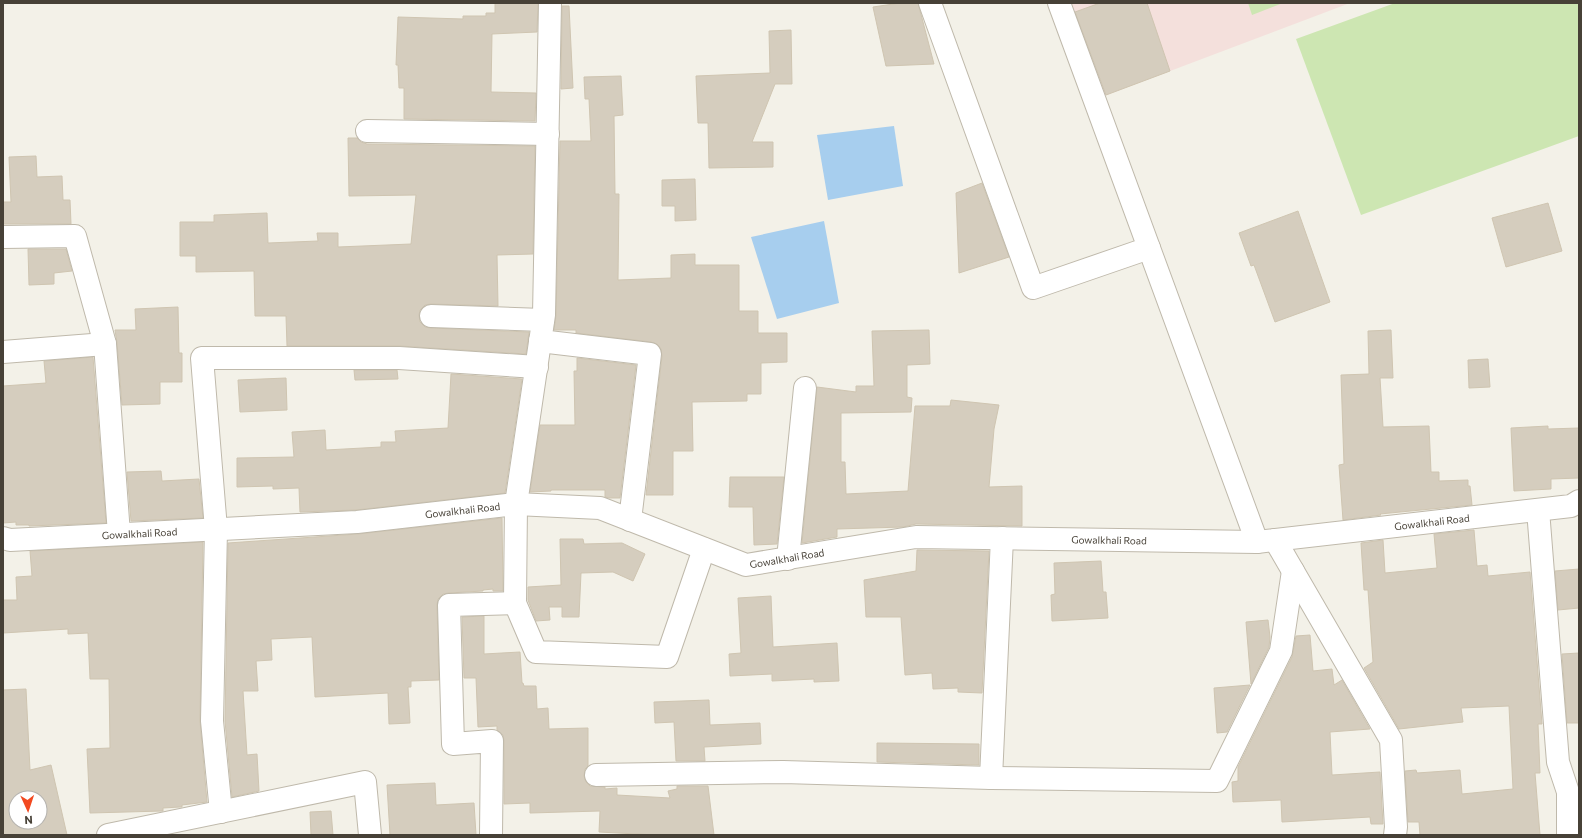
<svg xmlns="http://www.w3.org/2000/svg" width="1582" height="838" viewBox="0 0 1582 838" font-family="Commissioner,sans-serif">
	<style>
		.medical { fill: #f4e0dc }
		.green { fill: #cde6b2 }
		.water { fill: #a7ceee }
		.building { fill: #d5cdbe; stroke: #cfc5b1; fill-rule: evenodd }
		.lines { fill: none; stroke-linecap: round; stroke-linejoin: round }
		.street-casing { stroke: #bfb9ab; stroke-width: 24 }
		.street { stroke: #fff; stroke-width: 22 }
		.labels { text-anchor: middle; dominant-baseline: central; stroke-width: 3.5; stroke-linejoin: round; paint-order: stroke }
		.street-label { font-size: 10px; fill: #474137; stroke: #fff }
	</style>
	<rect width="100%" height="100%" fill="#f3f1e8"/>
	<path class="medical" d="M1059,3H1350L1104,96Z"/>
	<g class="green">
		<path d="M1248,3H1283L1252,15Z"/>
		<path d="M1395,3H1579V136L1361,215L1296,39Z"/>
	</g>
	<g class="water">
		<path d="M894,126L903,186L828,200L817,135Z"/>
		<path d="M824,221L839,303L777,319L751,237Z"/>
	</g>
	<g class="building">
		<path d="M495,3H538L537,32L492,34L491,92L536,93L535,121L404,119V88H399L398,65H396L398,17L463,19V16H486V13H495Z"/>
		<path d="M900,3H918L934,64L886,66L873,7Z"/>
		<path d="M1100,3H1147L1170,71L1106,95L1075,12Z"/>
		<path d="M562,6H569L573,88L561,89Z"/>
		<path d="M791,30L792,84H775L752,142H773V167L709,168L708,123H698L696,76L770,73L769,31Z"/>
		<path d="M621,76L623,115L614,116L615,194H619L618,280L671,278V255L695,254V265H739V311H758V333H787V362L761,363V394H747V401L692,402L693,451H673V495H646L662,356L661,349L657,344L651,342L576,333V330H554L556,315L560,141H591L589,99H585L584,77Z"/>
		<path d="M348,138H357L361,142L367,144L535,146L533,254L497,255L498,306L431,304L425,305L420,310L419,315L420,322L425,327L431,328L529,332L526,354L400,346H287L286,316H255L254,271L196,272V256H180V222H214V215L267,213L268,243L318,241L317,233H338V247L411,244L416,195L349,196Z"/>
		<path d="M36,156L37,177L62,176L63,200H70L71,224H3V202H11L9,157Z"/>
		<path d="M695,179L696,220L675,221V206H662V180Z"/>
		<path d="M982,183L1009,257L959,273L956,193Z"/>
		<path d="M1548,203L1562,251L1506,267L1492,218Z"/>
		<path d="M1298,211L1330,302L1275,322L1254,265L1251,266L1239,233Z"/>
		<path d="M28,249H66L72,271L54,273V284L29,285Z"/>
		<path d="M178,307L179,353H182V382H160V404L122,405L117,343L115,330H136L135,309Z"/>
		<path d="M929,330L930,364L907,365V397L912,398L911,412L841,413V462H845L846,494L908,491L915,406H950L951,400L999,405L994,429L989,487L1022,486V526L916,524L903,527L837,529V537L802,543L817,387L856,392V386H874L872,331Z"/>
		<path d="M1391,330L1393,378H1380L1383,427L1429,426L1431,472H1439V481L1468,480V486H1470L1472,505L1380,514L1381,515L1343,520L1339,465L1344,464L1341,375L1369,374L1368,331Z"/>
		<path d="M93,357L106,523L29,526V525H16V522L3,523V386L46,383L44,361Z"/>
		<path d="M577,358L636,365L620,498H609L605,497V490H551V491L530,492L540,425H575L574,371H577Z"/>
		<path d="M1488,359L1490,387L1469,388L1468,360Z"/>
		<path d="M354,370H397L398,379L355,380Z"/>
		<path d="M451,374L522,379L505,493L356,510L300,512L299,488L273,489V486L237,487V458L294,457L292,432L325,430L326,450L381,447V442H396L395,431L448,428Z"/>
		<path d="M286,378L287,410L240,412L238,380Z"/>
		<path d="M1548,426V429L1579,428V478L1551,479V489L1514,491L1511,428Z"/>
		<path d="M161,471L162,481L199,479L203,518L131,521L127,472Z"/>
		<path d="M730,477H784L777,544L754,545L753,507H729Z"/>
		<path d="M502,518L503,591H493V589L483,590V591L449,593L443,594L438,599L437,605L439,680L411,681V687H408L410,723L389,724L388,693L315,697L312,637L271,639L272,660L256,661L258,691H243L247,755L257,754L259,791L232,797L225,721L228,543L358,534Z"/>
		<path d="M1474,530L1477,566L1487,565L1488,576L1530,572L1542,724H1538L1540,773H1535L1540,835H1420L1419,822H1408L1405,771L1416,770L1417,773L1460,770L1462,794L1513,789L1509,706L1461,708L1463,722L1399,729L1364,668L1373,662L1368,590H1364L1361,543L1383,540L1385,573L1437,568L1434,534Z"/>
		<path d="M560,539H583L584,544L622,543L645,554L633,581L613,572L581,573L579,617H562V607H549L550,620L536,621L528,600V587L561,585Z"/>
		<path d="M203,542L200,721L207,802L182,805V807H180L163,808V811L90,813L87,749L110,748L109,679H90L88,633L68,634V629L3,633V600H17L16,577L32,576L30,551Z"/>
		<path d="M917,550L989,551L982,693L958,692V688L933,689L932,673L905,675L901,617H866L864,580L916,571Z"/>
		<path d="M1101,561L1103,592H1106L1108,618L1052,621L1051,595L1055,594L1054,563Z"/>
		<path d="M1579,569V608L1558,610L1555,571Z"/>
		<path d="M771,596L773,647L837,643L839,681L814,682V679L772,681V674L730,676L729,654L741,653L738,598Z"/>
		<path d="M484,616V654L520,652L522,683H523L524,686H536L537,709L548,708L549,729L588,728V766L585,769L584,776L586,782L590,786L605,787V789L617,788V795L670,798L668,791L677,789V786H708L714,835H656L599,832L600,811L530,813V803L504,804V741L503,735L497,730V726L478,727L476,678H464L462,617Z"/>
		<path d="M1268,620L1270,637L1269,647L1251,684L1246,622Z"/>
		<path d="M1310,635L1313,671L1332,669L1334,685L1342,680L1370,729L1330,732L1332,775L1380,772L1383,824H1371L1370,817L1282,822L1281,800L1233,802L1232,782L1238,781V767L1292,657L1296,636Z"/>
		<path d="M1579,653V723H1567L1562,654Z"/>
		<path d="M1250,685L1227,732L1217,733L1214,688Z"/>
		<path d="M26,689L30,770L51,765L67,835H3V690ZM16,798H40V822H16Z"/>
		<path d="M709,700L710,725L760,723L761,744L704,747L705,761H676L674,722L655,723L654,702Z"/>
		<path d="M877,743L979,744V765L877,762Z"/>
		<path d="M435,783L436,805L474,803L476,835H390L387,785Z"/>
		<path d="M331,811L333,835H311L310,812Z"/>
	</g>
	<g class="lines">
		<g class="street-casing">
			<g id="street">
				<path d="M550,3L544,315L516,504L515,603L536,652L667,657L704,549"/>
				<path d="M930,3L1033,288L1149,248"/>
				<path d="M1059,3L1257,542"/>
				<path d="M367,131L548,134"/>
				<path d="M3,237L75,236L105,344L119,534"/>
				<path d="M431,316L543,320"/>
				<path d="M540,341L650,354L630,520"/>
				<path d="M3,352L105,344"/>
				<path d="M1538,510L1558,762L1568,792V835"/>
				<path id="s1" d="M3,538L10,540L357,522L516,504L600,508L746,565L916,537L1257,542L1571,506L1579,501"/>
				<path d="M1275,540L1391,740L1396,827L1395,835"/>
				<path d="M788,559L805,388"/>
				<path d="M596,775L783,772L991,778L1002,538"/>
				<path d="M991,778L1217,781L1281,651L1293,571"/>
				<path d="M221,812L212,721L216,529L202,358H399L537,367"/>
				<path d="M108,835L365,782L370,835"/>
				<path d="M491,835L492,741L453,744L449,605L515,603"/>
			</g>
		</g>
		<use href="#street" class="street"/>
	</g>
	<g class="labels">
		<g class="street-label">
			<text stroke="none"><textPath href="#s1" startOffset="461">Gowalkhali Road</textPath></text>
			<text stroke="none"><textPath href="#s1" startOffset="1445">Gowalkhali Road</textPath></text>
			<text stroke="none"><textPath href="#s1" startOffset="137">Gowalkhali Road</textPath></text>
			<text stroke="none"><textPath href="#s1" startOffset="1121">Gowalkhali Road</textPath></text>
			<text stroke="none"><textPath href="#s1" startOffset="797">Gowalkhali Road</textPath></text>
		</g>
	</g>
	<rect width="1582" height="838" fill="none" stroke="#474137" stroke-width="8"/>
	<g transform="translate(28 810) rotate(177)"><circle r="19" fill="#ffffff" stroke="#b5b3af"/>
	<path d="M0-3L7 15L0 10L-7 15Z" fill="#f24920"/>
	<text y="-6" font-size="11" font-weight="bold" text-anchor="middle" fill="#474137">N</text>
	</g>
</svg>
